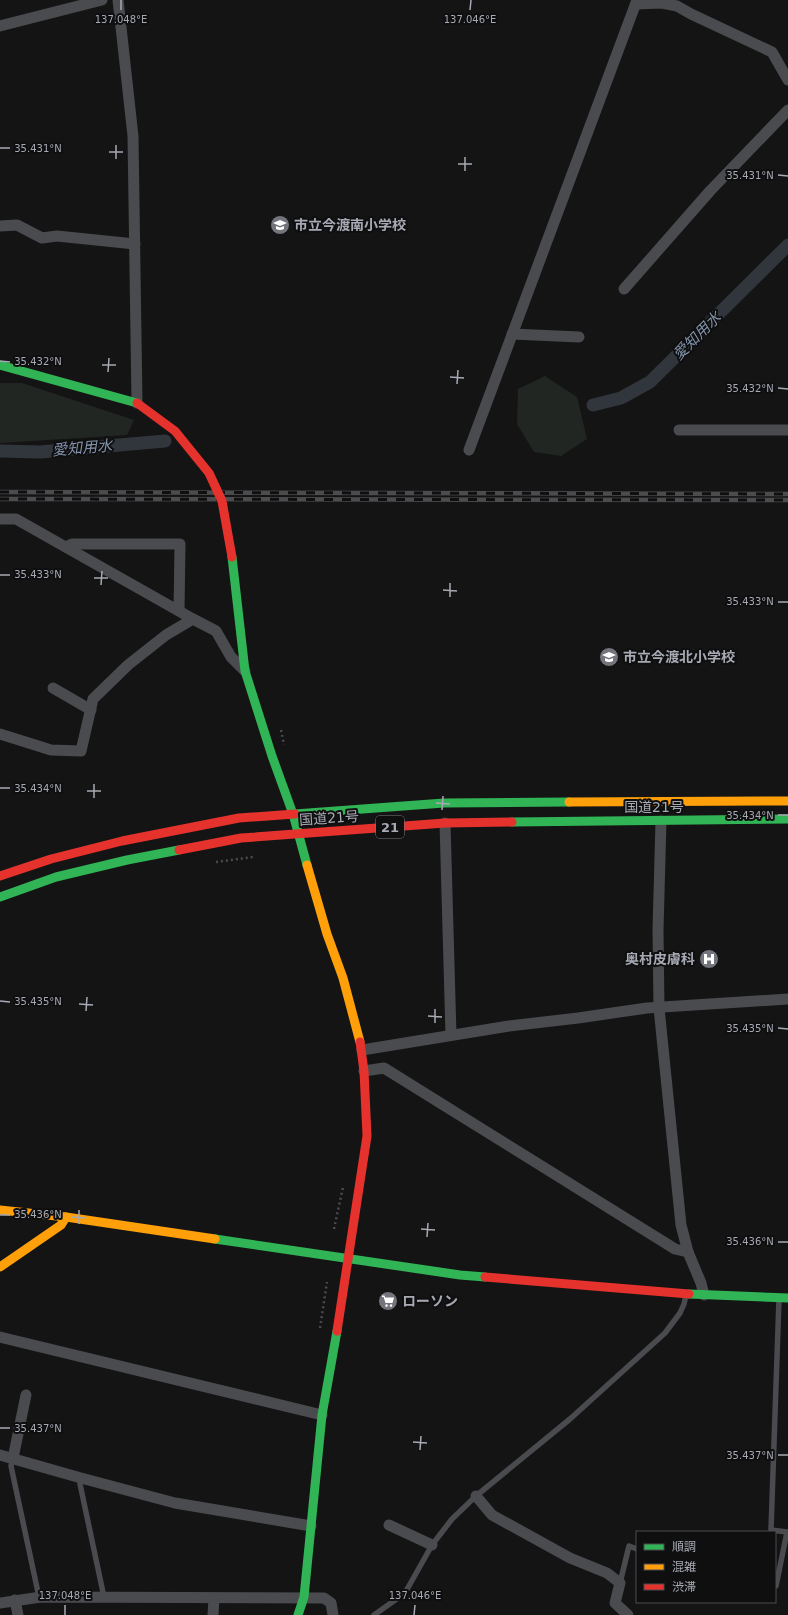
<svg xmlns="http://www.w3.org/2000/svg" width="788" height="1615" viewBox="0 0 788 1615" font-family="'DejaVu Sans','Noto Sans JP',sans-serif">
	<style>
		.green { fill: #212622 }
		.lines { fill: none; stroke-linecap: round; stroke-linejoin: round }
		.canal { stroke: #30363c; stroke-width: 13 }
		.path { stroke: #4c4c4f; stroke-width: 2.5; stroke-dasharray: 2 3; stroke-linecap: butt }
		.lane { stroke: #4a4b4e; stroke-width: 5.5 }
		.street { stroke: #4a4b4e; stroke-width: 11 }
		.fast { stroke: #30b455; stroke-width: 9 }
		.slow { stroke: #ff9f0a; stroke-width: 9 }
		.jam { stroke: #e5322d; stroke-width: 9 }
		.rail-casing { stroke: #4c4c4f; stroke-width: 4.5 }
		.rail { stroke: #0f0f10; stroke-width: 3; stroke-dasharray: 9; stroke-linecap: butt }
		.jam-bridge { stroke: #e5322d; stroke-width: 9 }
		.ticks { fill: none; stroke: #a7a9b4; stroke-width: 1.5 }
		.labels { text-anchor: middle; dominant-baseline: central; stroke-width: 4; stroke-linejoin: round; paint-order: stroke }
		.shield { fill: #0f0f10; stroke: #797b83; stroke-width: 1 }
		.shield-label { font-size: 13px; font-weight: bold; fill: #a7a9b4 }
		.poi-label { font-size: 14px; font-weight: bold; fill: #a7a9b4; stroke: #0f0f10; text-anchor: start }
		.street-label { font-size: 14px; fill: #a7a9b4; stroke: #0f0f10 }
		.water-label { font-size: 15px; font-style: italic; fill: #8293ab; stroke: #0f0f10 }
		.ticks-label { font-size: 10px; text-anchor: middle; fill: #a7a9b4; stroke: #0f0f10; stroke-width: 4; stroke-linejoin: round; paint-order: stroke }
	</style>
	<rect width="100%" height="100%" fill="#141415"/>
	<g class="green">
		<path d="M545,376L577,397L587,439L561,456L534,452L517,424L518,389Z"/>
		<path d="M0,383H22L134,420L127,435L0,443Z"/>
	</g>
	<g class="lines">
		<g class="canal">
			<path d="M593,405L621,398L650,382L788,245"/>
			<path d="M0,451L40,452L165,441"/>
		</g>
		<g class="path">
			<path d="M281,730L284,745"/>
			<path d="M216,862L253,857"/>
			<path d="M334,1229L343,1187"/>
			<path d="M320,1328L327,1282"/>
		</g>
		<g class="lane">
			<path d="M13,1458L11,1466L39,1597"/>
			<path d="M81,1478L80,1484L104,1597"/>
			<path d="M620,1583L629,1546L637,1549"/>
			<path d="M775,1586H776L787,1532L771,1530L779,1299"/>
			<path d="M374,1615L405,1593L432,1545L452,1519L476,1496L570,1419L665,1333L680,1313L684,1304L686,1295"/>
		</g>
		<g class="street">
			<path d="M118,0L133,136L137,403"/>
			<path d="M636,4L662,3L677,6L691,14L772,52L788,80"/>
			<path d="M0,26L102,0"/>
			<path d="M0,226L17,225L42,238L57,236L135,244"/>
			<path d="M624,289L710,191L788,110"/>
			<path d="M512,334L579,337"/>
			<path d="M679,430H788"/>
			<path d="M469,450L637,0"/>
			<path d="M0,519H16L193,619"/>
			<path d="M66,547L72,544H180L179,611"/>
			<path d="M53,688L91,710"/>
			<path d="M0,734L51,750L81,751L93,699L128,665L166,635L193,619L216,631L231,657L245,671"/>
			<path d="M661,821L658,930L659,1008L681,1225L688,1252L701,1283L704,1295"/>
			<path d="M445,823L451,1035"/>
			<path d="M362,1050L509,1026L578,1018L647,1008L788,999"/>
			<path d="M364,1071L384,1068L675,1249L688,1252"/>
			<path d="M0,1337L322,1415"/>
			<path d="M0,1455L81,1478L175,1503L311,1526"/>
			<path d="M13,1458L26,1395"/>
			<path d="M476,1496L492,1515L570,1558L607,1573L620,1583L615,1603L628,1615"/>
			<path d="M389,1525L432,1545"/>
			<path d="M15,1600L18,1615"/>
			<path d="M0,1603L41,1597L324,1598L331,1603L333,1615"/>
			<path d="M213,1615L214,1598"/>
		</g>
		<g class="fast">
			<path d="M0,365L137,403"/>
			<path d="M232,557L245,671L272,756L293,814L307,865"/>
			<path d="M295,814L444,803L569,802"/>
			<path d="M512,822L788,819"/>
			<path d="M0,897L56,877L127,860L179,850"/>
			<path d="M215,1239L460,1275L485,1277"/>
			<path d="M689,1294L788,1298"/>
			<path d="M298,1615L304,1597L322,1415L337,1331"/>
		</g>
		<g class="slow">
			<path d="M569,802L788,801"/>
			<path d="M307,865L327,934L343,978L360,1042"/>
			<path d="M0,1210L66,1217L215,1239"/>
			<path d="M0,1267L61,1225L66,1217"/>
		</g>
		<g class="jam">
			<path d="M179,850L241,838L445,823L512,822"/>
			<path d="M0,876L51,859L122,841L239,818L295,814"/>
			<path d="M485,1277L689,1294"/>
			<path d="M337,1331L367,1136L364,1071L360,1042"/>
		</g>
		<g class="rail-casing">
			<g id="rail">
				<path d="M0,492L788,494"/>
				<path d="M0,499L788,500"/>
			</g>
		</g>
		<use href="#rail" class="rail"/>
		<path class="jam-bridge" d="M137,403L175,431L209,473L222,501L232,557"/>
	</g>
	<path class="ticks" d="M121,10V0M470,10L471,0M0,148H10M109,152H123M116,159V145M458,164H472M465,171V157M778,175L788,176M0,361L10,362M102,365H116M108,372L109,358M450,377L464,378M457,384L458,370M778,388L788,389M0,575H10M94,578H108M101,585L102,571M443,590L457,591M450,597V583M778,602H788M0,788H10M87,791H101M94,798V784M436,803L450,804M442,810L443,796M778,815H788M0,1001L10,1002M79,1004L93,1005M86,1011L87,997M428,1016L442,1017M435,1023V1009M778,1028L788,1029M0,1215H10M72,1217L86,1218M79,1224V1210M421,1229L435,1230M427,1237L428,1223M778,1242H788M0,1428H10M413,1442L427,1443M420,1450L421,1436M778,1455H788M65,1615V1605M414,1615L415,1605"/>
	<defs>
		<g id="school-disc" transform="scale(1)"><circle r="9.5" fill="#74757c" stroke="#0f0f10"/><path d="M0-5L7-2L0 1L-7-2ZM-4 1L0 2.5L4 1V4Q0 6-4 4Z" fill="#fff"/></g>
		<g id="hospital-disc" transform="scale(1)"><circle r="9.5" fill="#74757c" stroke="#0f0f10"/><path d="M-5-5h3v3.5h4V-5h3V5h-3V1.5h-4V5h-3Z" fill="#fff"/></g>
		<g id="supermarket-disc" transform="scale(1)"><circle r="9.5" fill="#74757c" stroke="#0f0f10"/><path d="M-6-5.5h2.5l.6 2H6L4.5 2H-2.5L-4.4-4H-6ZM-1.5 3.2a1.3 1.3 0 1 0 .1 0ZM3 3.2a1.3 1.3 0 1 0 .1 0Z" fill="#fff"/></g>
	</defs>
	<g fill-rule="evenodd">
		<use href="#school-disc" x="280" y="225"/>
		<use href="#school-disc" x="609" y="657"/>
		<use href="#hospital-disc" x="709" y="959"/>
		<use href="#supermarket-disc" x="388" y="1301"/>
	</g>
	<g class="labels">
		<rect class="shield" x="376" y="816" width="28" height="22" rx="3"/>
		<g class="shield-label">
			<text x="390" y="827">21</text>
		</g>
		<g class="poi-label">
			<text x="294" y="225">市立今渡南小学校</text>
			<text x="623" y="657">市立今渡北小学校</text>
			<text x="695" y="959" text-anchor="end">奥村皮膚科</text>
			<text x="402" y="1301">ローソン</text>
		</g>
		<g class="street-label">
			<text x="654" y="807">国道21号</text>
			<text transform="translate(329 818) rotate(-4)">国道21号</text>
		</g>
		<g class="water-label">
			<text transform="translate(697 336) rotate(-45)">愛知用水</text>
			<text transform="translate(82 448) rotate(-5)">愛知用水</text>
		</g>
	</g>
	<g class="ticks-label">
		<text x="121" y="23">137.048°E</text>
		<text x="470" y="23">137.046°E</text>
		<text x="38" y="152">35.431°N</text>
		<text x="750" y="179">35.431°N</text>
		<text x="38" y="365">35.432°N</text>
		<text x="750" y="392">35.432°N</text>
		<text x="38" y="578">35.433°N</text>
		<text x="750" y="605">35.433°N</text>
		<text x="38" y="792">35.434°N</text>
		<text x="750" y="819">35.434°N</text>
		<text x="38" y="1005">35.435°N</text>
		<text x="750" y="1032">35.435°N</text>
		<text x="38" y="1218">35.436°N</text>
		<text x="750" y="1245">35.436°N</text>
		<text x="38" y="1432">35.437°N</text>
		<text x="750" y="1459">35.437°N</text>
		<text x="65" y="1599">137.048°E</text>
		<text x="415" y="1599">137.046°E</text>
	</g>
	<rect x="636" y="1531" width="140" height="72" fill="#0f0f10" stroke="#4c4d52"/>
	<rect x="644" y="1544" width="20" height="6" fill="#30b455" stroke="#4c4d52"/>
	<text x="672" y="1551" font-size="12" fill="#a7a9b4">順調</text>
	<rect x="644" y="1564" width="20" height="6" fill="#ff9f0a" stroke="#4c4d52"/>
	<text x="672" y="1571" font-size="12" fill="#a7a9b4">混雑</text>
	<rect x="644" y="1584" width="20" height="6" fill="#e5322d" stroke="#4c4d52"/>
	<text x="672" y="1591" font-size="12" fill="#a7a9b4">渋滞</text>
</svg>
